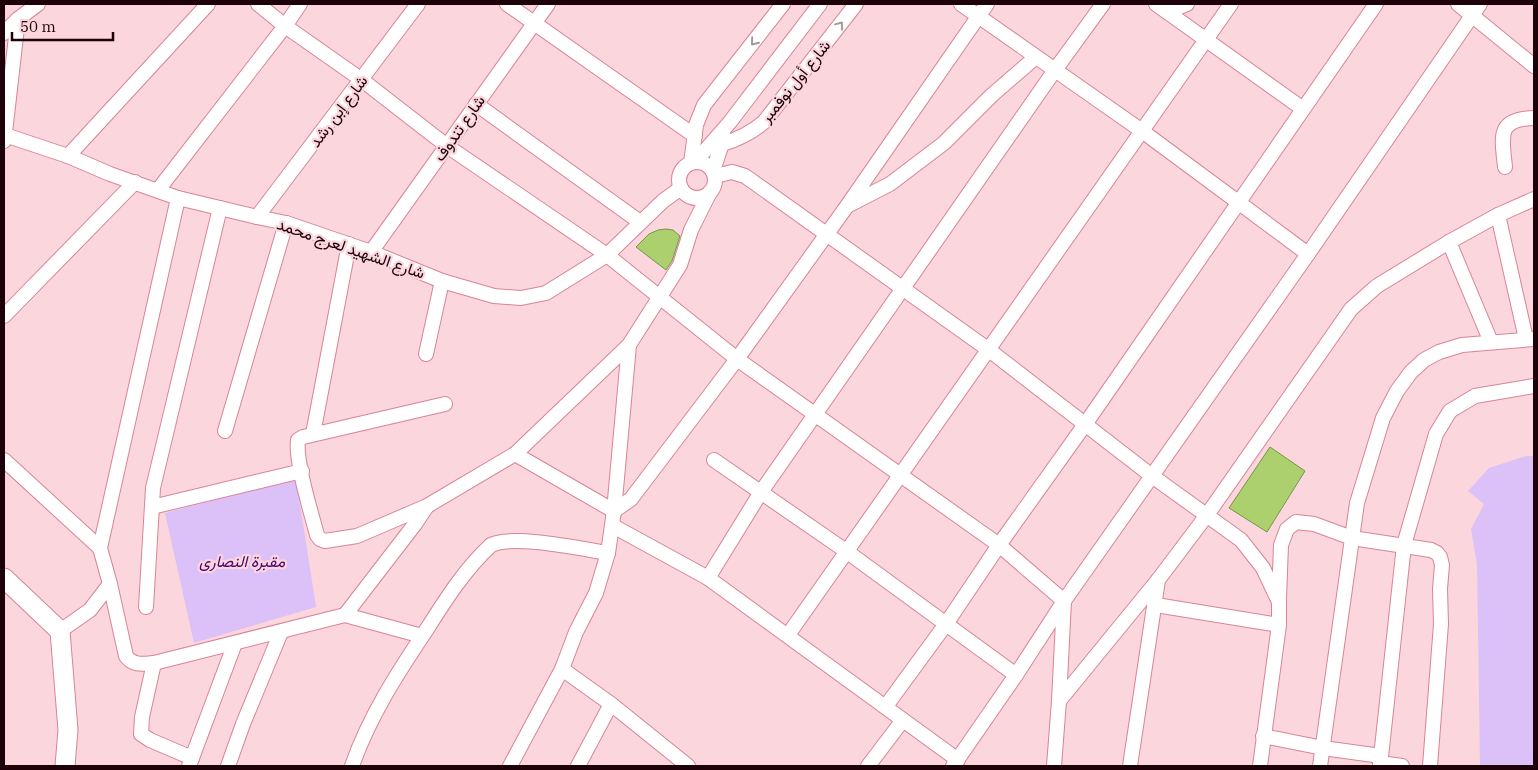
<svg xmlns="http://www.w3.org/2000/svg" width="1538" height="770" viewBox="0 0 1538 770" font-family="'IBM Plex Serif',Vazirmatn,serif">
	<style>
		.green { fill: #dbc1f8 }
		.building { fill: #acd06e; stroke: #789349 }
		.lines { fill: none; stroke-linecap: round; stroke-linejoin: round }
		.street-casing { stroke: #d88497; stroke-width: 16 }
		.secondary-casing { stroke: #d88497; stroke-width: 21 }
		.street { stroke: #fff; stroke-width: 14 }
		.secondary { stroke: #fff; stroke-width: 19 }
		.oneway { stroke: #a59a9d }
		.labels { text-anchor: middle; dominant-baseline: central; stroke-width: 4.5; stroke-linejoin: round; paint-order: stroke }
		.street-label { font-size: 16px; fill: #1d0209; stroke: #fbd6dc }
		.park-label { font-size: 16px; font-style: italic; fill: #480472; stroke: #fbd6dc }
	</style>
	<rect width="100%" height="100%" fill="#fbd6dc"/>
	<g class="green">
		<path d="M1526,456H1534V766H1480L1477,564L1471,529L1484,504L1468,491L1489,468Z"/>
		<path d="M296,479L316,607L194,643L165,513Z"/>
	</g>
	<g class="building">
		<path d="M666,229L673,230L680,236L672,261L666,270L636,247L649,234L658,230Z"/>
		<path d="M1270,447L1305,471L1267,532L1229,508Z"/>
	</g>
	<g class="lines">
		<g class="street-casing">
			<g id="street">
				<path d="M258,4L285,26L362,80L447,146L607,255L737,359L999,545L1064,601L1059,701L1054,766"/>
				<path d="M507,4L695,136"/>
				<path d="M961,4L1142,131L1308,254"/>
				<path d="M1156,4L1303,109"/>
				<path d="M1458,4L1534,66"/>
				<path d="M1167,12L1187,4"/>
				<path d="M4,33L18,19L38,4"/>
				<path d="M476,104L640,222"/>
				<path d="M5,135L68,156L110,174L178,198L257,217L286,223L371,252L442,281L494,296L521,298L546,293L607,255L663,201L681,188"/>
				<path d="M4,141L18,19"/>
				<path d="M722,144C739,139 751,133 764,122L856,4"/>
				<path d="M68,156L208,4"/>
				<path d="M695,162L730,122L820,4"/>
				<circle cx="697" cy="180" r="18"/>
				<path d="M691,163L696,125L704,105L783,4"/>
				<path d="M1505,167C1502,137 1496,119 1534,118"/>
				<path d="M713,171L724,137"/>
				<path d="M715,176L732,172L745,176L989,350L1152,476L1241,540L1263,568L1279,602V625L1260,766"/>
				<path d="M158,190L285,26L300,4"/>
				<path d="M849,205L890,184L944,143L992,95L1036,57"/>
				<path d="M1498,215L1526,339"/>
				<path d="M257,217L418,4"/>
				<path d="M1449,242L1491,342"/>
				<path d="M371,252L548,4"/>
				<path d="M4,316L135,182"/>
				<path d="M426,354L442,281"/>
				<path d="M445,404L303,437L298,440C295,461 311,512 317,535L320,539L325,541L357,536L427,506L515,454L629,345L680,265L691,230L710,192"/>
				<path d="M225,431L286,223"/>
				<path d="M313,434L349,244"/>
				<path d="M515,454L614,511L631,499L737,359L847,206L987,4"/>
				<path d="M4,460L100,548"/>
				<path d="M714,460L846,551L1016,675"/>
				<path d="M152,507L302,471"/>
				<path d="M613,526L708,578L958,760"/>
				<path d="M708,578L761,492L1055,70L1103,4"/>
				<path d="M110,584L126,656C133,666 143,664 154,663L345,615L422,636"/>
				<path d="M1279,598L1281,545L1287,529L1296,522L1314,524L1352,538L1431,550L1437,553L1440,557L1442,565L1440,589L1441,624L1430,766"/>
				<path d="M1156,605L1279,625"/>
				<path d="M146,607L153,488L220,208"/>
				<path d="M345,615L415,524L427,506"/>
				<path d="M60,631L90,610L110,584L100,548L178,198"/>
				<path d="M788,635L1231,4"/>
				<path d="M154,663L142,717L141,734L150,740L192,758"/>
				<path d="M562,669L611,704L688,766"/>
				<path d="M1059,701L1158,580L1207,515L1351,309L1377,286L1449,242L1498,215L1534,199"/>
				<path d="M886,706L946,624L999,545L1086,423L1376,4"/>
				<path d="M1263,736L1323,748L1381,756"/>
				<path d="M1380,763L1402,766"/>
				<path d="M189,766L235,643"/>
				<path d="M228,766L243,724L281,632"/>
				<path d="M352,766C369,717 398,672 427,629C446,599 465,569 491,545C513,534 582,549 608,553"/>
				<path d="M510,766L562,669L576,632L596,593L608,553L614,511L629,345"/>
				<path d="M578,766L611,704"/>
				<path d="M868,766L903,720"/>
				<path d="M953,766L1016,675L1064,601L1308,254L1480,4"/>
				<path d="M1130,766L1158,580"/>
				<path d="M1320,766L1357,503L1383,418L1397,391L1411,372L1424,360L1439,352L1462,345L1534,339"/>
				<path d="M1380,766L1404,545L1436,434L1450,411L1475,396L1534,386"/>
			</g>
		</g>
		<g class="secondary-casing">
			<path id="secondary" d="M4,578L60,631L68,730L65,766"/>
		</g>
		<use href="#street" class="street"/>
		<use href="#secondary" class="secondary"/>
	</g>
	<defs><path id="oneway-chevron" d="M-2-3.5L2.5 0L-2 3.5" fill="none" stroke-width="1.6" stroke-linecap="round" stroke-linejoin="round" transform="scale(1.25)"/></defs>
	<g class="oneway">
		<use href="#oneway-chevron" transform="translate(840 25) rotate(-53)"/>
		<use href="#oneway-chevron" transform="translate(754 42) rotate(129)"/>
	</g>
	<g class="labels">
		<g class="street-label">
			<text transform="translate(795 81) rotate(-51)">شارع أول نوفمبر</text>
			<text transform="translate(338 111) rotate(-53)">شارع إبن رشد</text>
			<text transform="translate(459 128) rotate(-55)">شارع تندوف</text>
			<text transform="translate(351 248) rotate(19)">شارع الشهيد لعرج محمد</text>
		</g>
		<g class="park-label">
			<text x="242" y="561">مقبرة النصارى</text>
		</g>
	</g>
	<rect width="1538" height="770" fill="none" stroke="#1d0209" stroke-width="10"/>
	<path d="M12 32v8h101v-8" fill="none" stroke="#1d0209" stroke-width="2.5"/>
	<text x="20" y="32" font-size="15" fill="#1d0209" stroke="#fbd6dc" stroke-width="4" paint-order="stroke">50 m</text>
</svg>
